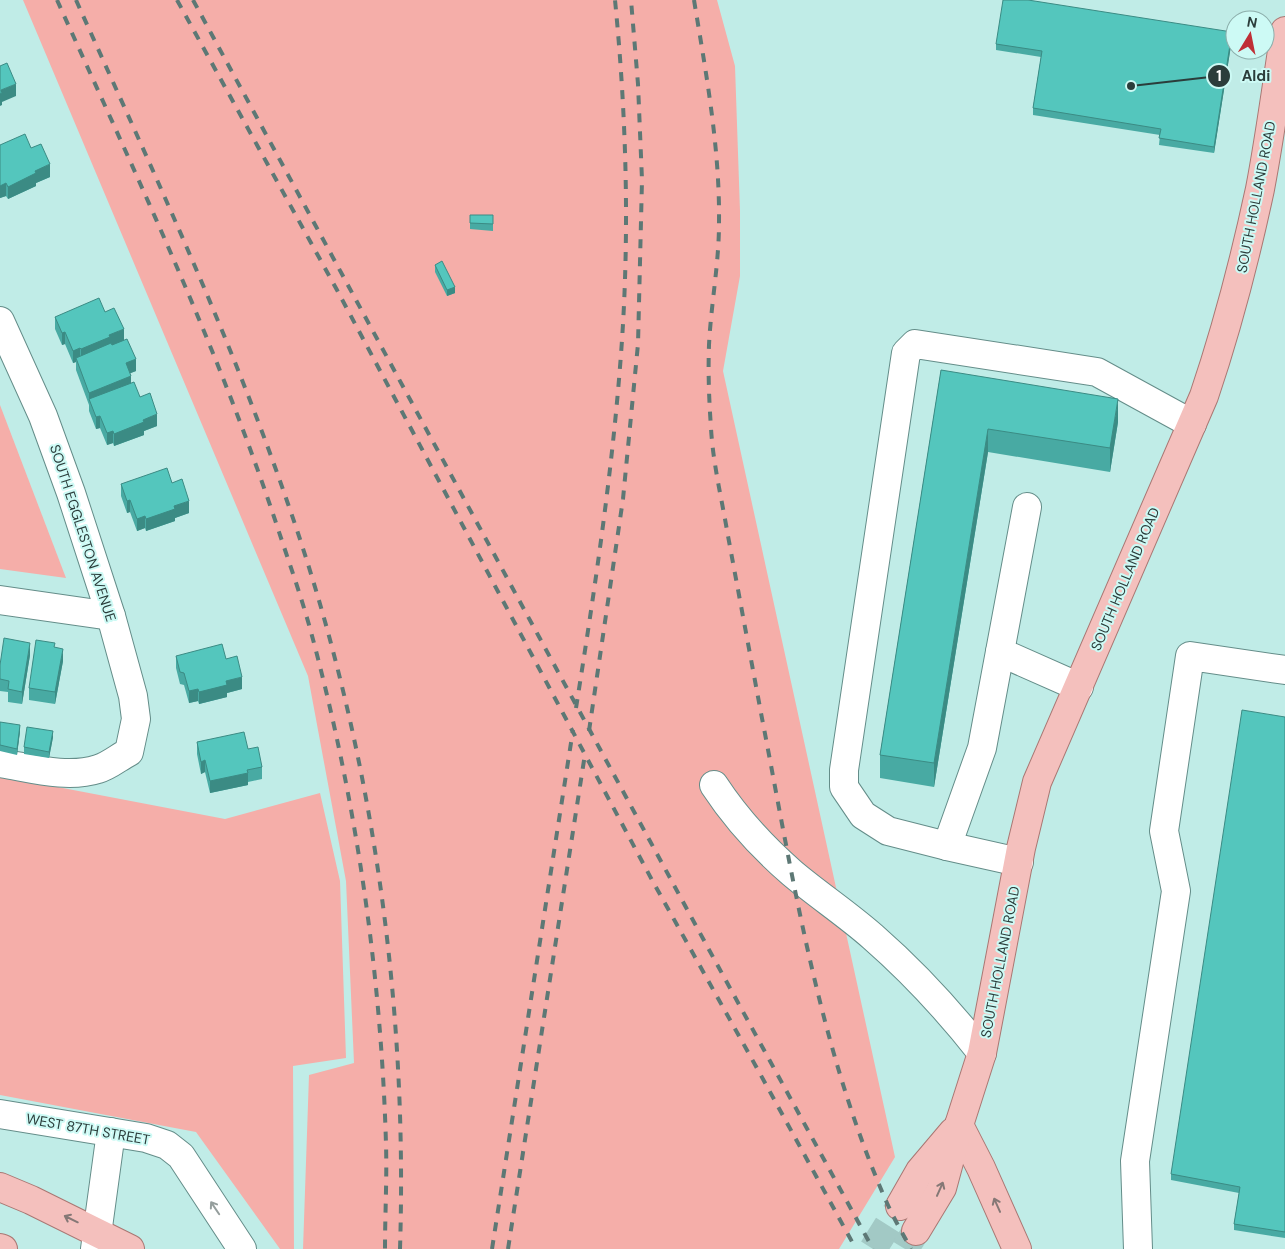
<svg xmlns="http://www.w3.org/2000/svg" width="1285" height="1249" viewBox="0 0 1285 1249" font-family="'DM Sans',sans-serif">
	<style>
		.green { fill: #f5aea9 }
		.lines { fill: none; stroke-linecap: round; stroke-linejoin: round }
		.major-tunnel { stroke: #a2c9c5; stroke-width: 28; stroke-dasharray: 28 14; stroke-linecap: butt }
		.minor-casing { stroke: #648d89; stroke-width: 30 }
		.major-casing { stroke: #a97773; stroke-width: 30 }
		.minor { stroke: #fff; stroke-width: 28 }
		.major { stroke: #f4c0bd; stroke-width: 28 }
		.rail { stroke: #5d7875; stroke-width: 4; stroke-dasharray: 9 9; stroke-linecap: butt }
		.wall { fill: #48aaa3 }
		.shaded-wall { fill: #3b8b84 }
		.building { fill: #54c6bd; stroke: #3b8b84 }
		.oneway { stroke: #857876 }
		.oneway2 { stroke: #959e9d }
		.labels { text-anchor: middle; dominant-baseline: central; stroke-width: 4; stroke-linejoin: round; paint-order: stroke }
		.street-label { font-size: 14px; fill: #2b3d3b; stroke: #cdfaf5 }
		.leader { fill: none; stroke: #2b3d3b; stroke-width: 2 }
		.callout-dot { fill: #2b3d3b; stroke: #cdfaf5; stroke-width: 2 }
		.mark-label { font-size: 15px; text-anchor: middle; font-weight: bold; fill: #fff }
		.callout-label { font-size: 15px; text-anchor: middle; font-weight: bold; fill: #2b3d3b; stroke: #cdfaf5; stroke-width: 4; stroke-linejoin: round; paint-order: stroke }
	</style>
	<rect width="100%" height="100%" fill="#c0ece7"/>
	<g class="green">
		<path d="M23,0H717L735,66L740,211V276L723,371L895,1157L839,1249H303L309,1075L354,1063L346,881L308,676Z"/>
		<path d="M0,405L66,578L0,569Z"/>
		<path d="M0,776L225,819L320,793L340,881L346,1058L293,1066L294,1249H280L196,1132L0,1095Z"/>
	</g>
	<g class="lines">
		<g class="major-tunnel">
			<path d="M873,1249L900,1206"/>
			<path d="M905,1249L916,1231"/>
		</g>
		<g class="minor-casing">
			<g id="minor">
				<path d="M0,321L43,416L71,493L111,616L133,696L136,719L129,752C119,757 109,766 98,769C67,779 31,768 0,763"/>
				<path d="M0,600L111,616"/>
				<path d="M1000,652L1079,687"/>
				<path d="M714,785C737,820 761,846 792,873C818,895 847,914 873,937C913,972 949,1011 982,1053"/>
				<path d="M947,846L982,748L1027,507"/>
				<path d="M1019,862L947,846L888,831L863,815L844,787V770L906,353L915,344L1097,372L1192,424"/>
				<path d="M0,1114L146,1138L167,1145L181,1156L242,1249"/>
				<path d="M95,1249L111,1132"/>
				<path d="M1138,1249L1135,1161L1176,891L1164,831L1190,656L1285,670"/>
			</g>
		</g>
		<g class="major-casing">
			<g id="major">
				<path d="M959,1125L981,1168L1017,1249"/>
				<path d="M0,1187L31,1200L130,1249"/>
				<path d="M900,1206L920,1171L953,1132"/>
				<path d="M916,1231L942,1188L959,1125L982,1053L1021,848L1037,782L1204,396C1227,328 1245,259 1260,189C1270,137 1277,83 1285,31"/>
				<path d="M0,1248L3,1249"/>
			</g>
		</g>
		<use href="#minor" class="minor"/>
		<use href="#major" class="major"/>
		<g class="rail">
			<path d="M57,0C136,175 219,349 279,532C290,565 302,599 311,632C356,799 381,971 386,1144C387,1179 385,1214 385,1249"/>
			<path d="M76,0C150,165 228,330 287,501C371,740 408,997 400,1249"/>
			<path d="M177,0L337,290L652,880L758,1070L856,1249"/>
			<path d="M193,0L707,946L873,1249"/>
			<path d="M694,0C706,73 720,148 719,223C719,264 711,304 709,345C708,373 709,400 711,428C713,464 722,500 728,536C739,595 750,654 761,713C793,878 819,1049 887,1203C894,1219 903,1234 911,1249"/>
			<path d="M576,708C594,594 611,481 620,367C630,245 627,122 615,0"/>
			<path d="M589,731L623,499L638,344L642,180L638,84L631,0"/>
			<path d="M492,1249L573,730"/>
			<path d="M508,1249L585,754"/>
		</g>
	</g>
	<g class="wall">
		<path d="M1232,39L1214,153L1159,145L1160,135L1033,115V108L1041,57L996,50V44Z"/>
		<path d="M0,145L31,148L50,177L36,183V186L8,199L6,196L0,198Z"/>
		<path d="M470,215H493V231L470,229Z"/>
		<path d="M435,265L455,293L447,296L435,272Z"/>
		<path d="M105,312L124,340L136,371L130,373L131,383L157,426L144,431V435L114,446L113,443L107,445L100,428L96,429L89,411V405L76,370V362L73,363L65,344L62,345L55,329V317Z"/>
		<path d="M941,370L1118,422L1110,472L988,452L934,787L880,778V755Z"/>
		<path d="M172,483L189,513L175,518V521L146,531L145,528L137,531L130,512L127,513L121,496V484Z"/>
		<path d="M55,647L63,661L55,704L29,700V688Z"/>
		<path d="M30,655L22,704L8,702V692L0,691V665Z"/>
		<path d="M176,656L226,659L242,689L227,693V697L199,704L198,701L189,703L184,685L180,684L176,668Z"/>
		<path d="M1285,717V1238L1234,1230V1224L1239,1193L1171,1180V1174Z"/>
		<path d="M0,722L20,731L17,755L0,751Z"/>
		<path d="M53,737L49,758L24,754V747Z"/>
		<path d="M197,742L248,749L262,767V779L248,782V785L210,793L205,772L201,774L197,754Z"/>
	</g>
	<g class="shaded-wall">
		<path d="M1232,32V39L1214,153V147Z"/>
		<path d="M16,84V96L2,102V105L0,106V94L1,90Z"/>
		<path d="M50,164V177L36,183V186L8,199V187L35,171Z"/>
		<path d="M6,183V196L0,198V186Z"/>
		<path d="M455,287V293L447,296V290Z"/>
		<path d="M124,329V341L81,362V349L109,335Z"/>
		<path d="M65,332V344L62,345V333Z"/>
		<path d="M80,348V360L76,358V362L73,363V351Z"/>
		<path d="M136,359V371L126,375V363Z"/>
		<path d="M131,376V389L89,399V393Z"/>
		<path d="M1118,399V422L1110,472V448Z"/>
		<path d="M157,414V426L144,431V435L114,446V434L143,420Z"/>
		<path d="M100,416V428L96,429V417Z"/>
		<path d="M988,429V452L934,787V763Z"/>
		<path d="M113,431V443L107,445V433Z"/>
		<path d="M130,500V512L127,513V501Z"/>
		<path d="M189,501V513L175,518V521L146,531V519L174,506Z"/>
		<path d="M145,516V528L137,531V519Z"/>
		<path d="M30,643V655L22,704V692Z"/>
		<path d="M63,649V661L55,704V692Z"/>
		<path d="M242,677V689L227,693V697L199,704V692L226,681Z"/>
		<path d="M198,689V701L189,703V691Z"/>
		<path d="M20,725V731L17,755V749Z"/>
		<path d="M53,731V737L49,758V752Z"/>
		<path d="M205,760V772L201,774V762Z"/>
		<path d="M248,773V785L210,793V781Z"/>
	</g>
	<g class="building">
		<path d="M1003,0H1028L1232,32L1214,147L1159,138L1161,129L1033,108L1042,51L996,44Z"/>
		<path d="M7,63L16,84L1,90L2,93L0,94V66Z"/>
		<path d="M25,134L31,148L41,144L50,164L35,171L36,173L8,187L6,183L0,186V145Z"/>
		<path d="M470,215H493V224L470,223Z"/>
		<path d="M442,261L455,287L447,290L435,265Z"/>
		<path d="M99,298L105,312L114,308L124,329L109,335L110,337L81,349L80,348L73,351L65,332L62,333L55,317Z"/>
		<path d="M127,339L136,359L126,363L131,376L89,393L76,358L111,343L112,345Z"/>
		<path d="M941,370L1118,399L1110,448L988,429L934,763L880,755Z"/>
		<path d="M134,382L140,397L150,393L157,414L143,420L144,422L114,434L113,431L107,433L100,416L96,417L89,399Z"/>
		<path d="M167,468L172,483L182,479L189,501L174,506L175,509L146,519L145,516L137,519L130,500L127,501L121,484Z"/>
		<path d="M4,638L30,643L22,692L8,689L9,681L0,679V665Z"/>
		<path d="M36,640L55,643L54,647L63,649L55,692L29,688Z"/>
		<path d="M222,644L226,659L237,656L242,677L226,681L227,685L199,692L198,689L189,691L184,673L180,672L176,656Z"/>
		<path d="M1242,710L1285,717V1232L1234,1224L1240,1187L1171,1174Z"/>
		<path d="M0,722L20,725L17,749L0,745Z"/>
		<path d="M27,727L53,731L49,752L24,747Z"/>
		<path d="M244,732L248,749L258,747L262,767L247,770L248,773L210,781L205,760L201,762L197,742Z"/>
	</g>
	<defs><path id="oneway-shaft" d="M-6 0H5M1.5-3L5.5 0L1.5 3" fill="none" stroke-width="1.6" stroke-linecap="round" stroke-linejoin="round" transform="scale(1.25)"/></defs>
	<g class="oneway">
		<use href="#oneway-shaft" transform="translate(940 1189) rotate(-66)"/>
		<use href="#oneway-shaft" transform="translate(997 1205) rotate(-114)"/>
		<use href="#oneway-shaft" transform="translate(71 1219) rotate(-154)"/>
	</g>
	<use class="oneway2" href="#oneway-shaft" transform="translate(215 1208) rotate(-124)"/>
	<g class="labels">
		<g class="street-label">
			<text transform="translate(1256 197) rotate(-79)">SOUTH HOLLAND ROAD</text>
			<text transform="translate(83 533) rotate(72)">SOUTH EGGLESTON AVENUE</text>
			<text transform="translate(1125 579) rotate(-67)">SOUTH HOLLAND ROAD</text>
			<text transform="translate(1000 962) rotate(-79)">SOUTH HOLLAND ROAD</text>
			<text transform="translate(88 1129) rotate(10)">WEST 87TH STREET</text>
		</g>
	</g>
	<path class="leader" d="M1131 86L1219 76"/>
	<g class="callout-dot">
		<circle cx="1131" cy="86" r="5"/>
		<circle cx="1219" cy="76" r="12"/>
	</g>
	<g class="mark-label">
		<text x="1219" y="81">1</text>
	</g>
	<g class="callout-label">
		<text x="1256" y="81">Aldi</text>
	</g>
	<g transform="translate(1250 35) rotate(10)"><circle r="24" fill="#cdfaf5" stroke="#8caeab"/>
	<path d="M0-4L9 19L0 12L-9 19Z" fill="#bf2f36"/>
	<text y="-8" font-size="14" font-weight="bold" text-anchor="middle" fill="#2b3d3b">N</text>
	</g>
</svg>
